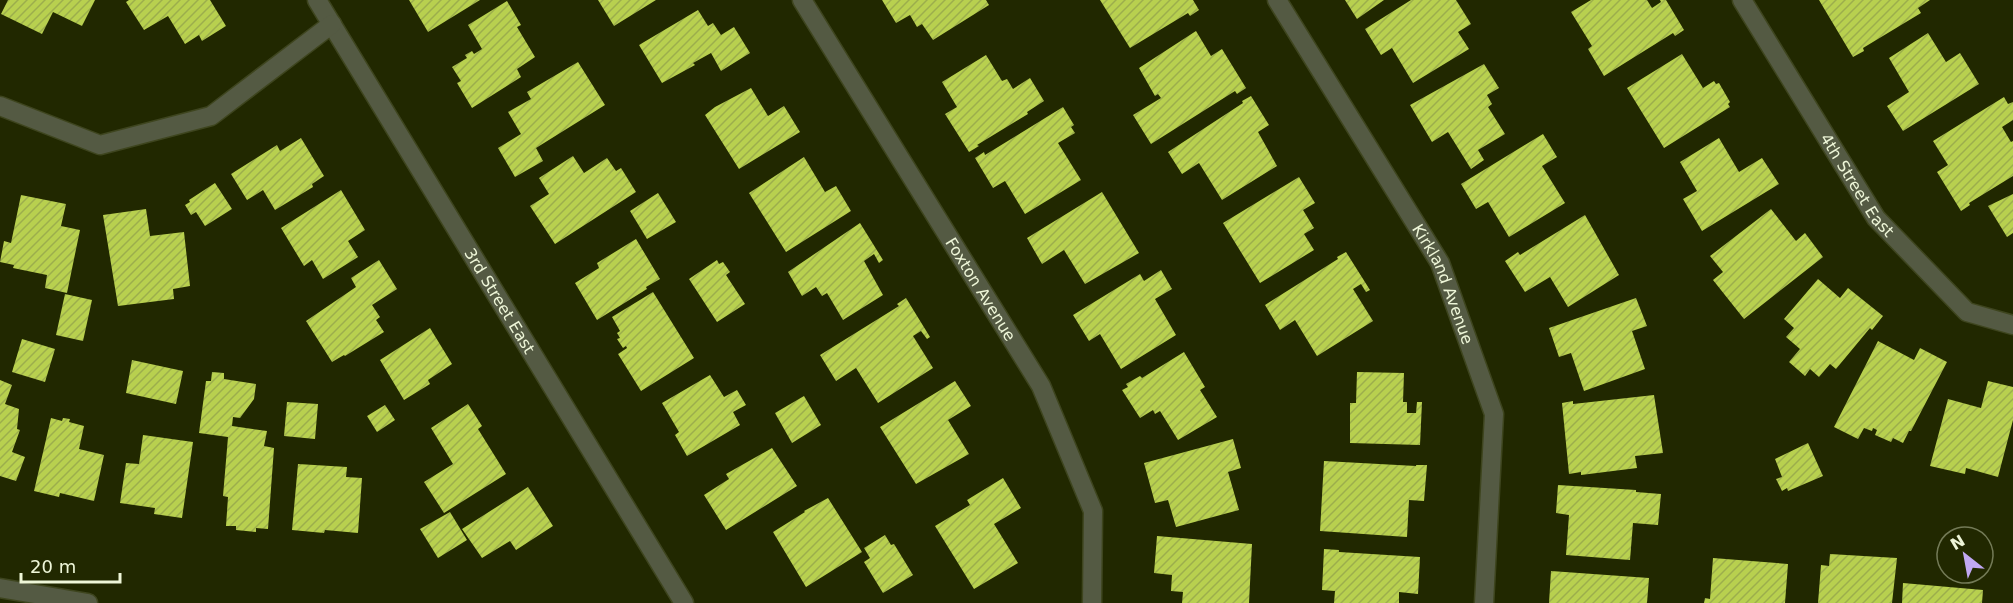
<svg xmlns="http://www.w3.org/2000/svg" width="2013" height="603" viewBox="0 0 2013 603" font-family="'DejaVu Sans',sans-serif">
	<style>
		.building { fill: url(#building-hatch) }
		.lines { fill: none; stroke-linecap: round; stroke-linejoin: round }
		.minor-casing { stroke: #3e451e; stroke-width: 21 }
		.minor { stroke: #545a43; stroke-width: 18 }
		.labels { text-anchor: middle; dominant-baseline: central; stroke-width: 6; stroke-linejoin: round; paint-order: stroke }
		.street-label { font-size: 16px; fill: #eef6d8; stroke: #212800 }
	</style>
	<defs>
		<pattern id="building-hatch" width="6" height="6" patternUnits="userSpaceOnUse" patternTransform="scale(1.5)"><rect width="6" height="6" fill="#b8d04f"/><path d="M-1 1l2-2M0 6l6-6M5 7l2-2" fill="none" stroke="#9cae4c"/></pattern>
	</defs>
	<rect width="100%" height="100%" fill="#212800"/>
	<g class="building">
		<path d="M8,0H95L82,26L53,12L42,34L1,14Z"/>
		<path d="M129,0H210L226,26L202,41L199,35L185,44L168,16L144,30L126,2Z"/>
		<path d="M409,0H480L428,32Z"/>
		<path d="M598,0H656L614,26Z"/>
		<path d="M882,0H986L989,5L933,40L922,24L917,27L910,15L896,23Z"/>
		<path d="M1100,0H1193L1199,10L1190,16L1188,13L1130,48Z"/>
		<path d="M1345,0H1384L1357,19Z"/>
		<path d="M1411,0H1456L1471,24L1458,32L1469,49L1413,83L1392,48L1381,55L1365,29Z"/>
		<path d="M1591,0H1647L1652,8L1661,2L1660,0H1666L1684,30L1675,36L1673,33L1604,76L1588,49L1592,46L1571,12Z"/>
		<path d="M1819,0H1930L1918,8L1921,13L1863,48L1864,51L1853,57Z"/>
		<path d="M507,1L521,25L517,27L535,57L517,69L521,77L472,108L457,83L461,81L452,67L467,58L465,55L472,51L474,54L482,49L468,25Z"/>
		<path d="M698,10L708,26L713,23L721,35L734,27L750,53L721,71L711,53L693,63L695,65L662,83L639,45Z"/>
		<path d="M1196,31L1211,56L1222,49L1246,88L1237,94L1235,91L1151,144L1133,115L1161,98L1158,94L1155,96L1139,68Z"/>
		<path d="M1928,33L1946,62L1960,53L1979,84L1903,131L1887,106L1909,92L1889,58Z"/>
		<path d="M1682,54L1703,88L1714,81L1716,84L1719,83L1730,102L1728,104L1730,107L1664,148L1627,88Z"/>
		<path d="M986,55L1002,81L1007,79L1013,89L1030,78L1044,101L1027,112L1028,114L977,145L979,146L969,152L945,114L957,107L942,82Z"/>
		<path d="M578,62L605,105L536,148L543,161L515,177L498,148L521,134L508,112L531,99L527,92Z"/>
		<path d="M1484,64L1499,88L1487,95L1492,104L1488,107L1505,134L1478,150L1484,160L1471,169L1448,132L1432,142L1410,105Z"/>
		<path d="M751,88L768,116L784,106L800,132L739,169L705,115L715,107Z"/>
		<path d="M1251,96L1269,125L1258,132L1277,166L1222,200L1199,163L1182,174L1168,152L1243,103L1242,101Z"/>
		<path d="M2004,97L2008,104L2013,102V120L2002,127L2011,142L2013,141V176L1969,203L1970,205L1961,211L1937,172L1948,165L1933,141Z"/>
		<path d="M1063,107L1074,125L1071,127L1075,133L1058,143L1081,180L1025,214L1005,181L993,188L975,158L984,152L985,155Z"/>
		<path d="M1543,134L1557,157L1542,166L1565,203L1509,237L1488,202L1476,209L1461,184Z"/>
		<path d="M301,138L324,176L312,184L313,187L275,210L263,190L247,200L231,174L277,145L280,151Z"/>
		<path d="M1719,138L1739,172L1762,158L1779,184L1702,231L1683,199L1697,191L1680,162Z"/>
		<path d="M573,156L584,173L607,158L616,171L621,168L636,192L555,244L530,206L549,194L539,178Z"/>
		<path d="M804,157L825,192L836,186L851,211L786,252L749,193Z"/>
		<path d="M1299,177L1315,203L1303,210L1314,228L1304,234L1314,250L1260,283L1223,223Z"/>
		<path d="M215,183L232,209L205,226L196,212L191,215L185,205L190,202L189,200Z"/>
		<path d="M341,190L365,230L348,241L358,257L323,279L312,260L304,266L281,228Z"/>
		<path d="M1102,192L1139,253L1085,284L1064,250L1042,264L1027,238Z"/>
		<path d="M658,193L676,222L647,239L630,211Z"/>
		<path d="M2013,194V233L2007,237L1988,206Z"/>
		<path d="M21,195L66,204L61,226L80,230L67,293L45,288L47,275L13,268L14,265L0,262L4,241L11,243Z"/>
		<path d="M146,209L150,236L184,232L190,286L173,289L174,299L118,306L103,215Z"/>
		<path d="M1771,209L1796,241L1805,233L1823,257L1744,319L1713,280L1723,272L1710,256Z"/>
		<path d="M1585,215L1619,275L1568,307L1550,277L1525,292L1505,261L1518,252L1520,255Z"/>
		<path d="M860,223L883,260L879,263L874,254L864,261L883,295L843,320L827,293L822,296L816,287L802,296L788,272Z"/>
		<path d="M636,239L660,279L646,287L647,289L597,320L575,283L599,268L597,263Z"/>
		<path d="M1346,252L1370,290L1366,292L1361,284L1353,289L1373,321L1317,356L1295,320L1280,330L1265,305L1338,259L1337,257Z"/>
		<path d="M379,260L397,289L372,305L380,317L376,320L384,332L345,356L344,355L332,362L306,321L356,287L351,278Z"/>
		<path d="M717,260L719,264L723,262L730,272L726,275L745,304L717,322L689,279Z"/>
		<path d="M1161,270L1172,289L1155,299L1176,335L1121,369L1100,334L1089,341L1073,315L1140,274L1144,281Z"/>
		<path d="M1818,279L1840,298L1848,288L1883,316L1872,330L1870,328L1836,369L1830,364L1819,377L1810,369L1805,376L1789,362L1800,349L1786,337L1794,328L1784,319Z"/>
		<path d="M653,292L694,358L641,391L618,354L627,348L626,346L623,348L617,339L620,338L617,333L620,331L612,317Z"/>
		<path d="M65,294L92,300L83,341L56,335Z"/>
		<path d="M906,298L930,337L927,339L921,331L913,336L933,368L878,403L856,368L836,381L820,355L899,306L897,304Z"/>
		<path d="M1636,298L1647,326L1632,331L1645,369L1584,391L1571,353L1559,357L1549,328Z"/>
		<path d="M430,328L452,364L428,380L430,384L404,400L380,360Z"/>
		<path d="M22,339L55,349L45,382L12,372Z"/>
		<path d="M1878,341L1914,360L1920,348L1947,362L1911,431H1909L1903,443L1893,438L1891,442L1875,435L1877,430L1873,428L1872,431L1864,428L1858,439L1834,427Z"/>
		<path d="M1184,352L1205,387L1200,390L1217,417L1178,440L1160,411L1155,414L1153,410L1140,418L1122,390L1128,387L1126,384L1140,376L1142,378Z"/>
		<path d="M132,360L183,371L176,404L126,393Z"/>
		<path d="M212,372L224,373V379L256,384L254,399L240,418L233,417L232,426L267,431L264,446L274,448L268,529L256,528V532L236,530V526H226L228,497L223,496L228,437L199,433L206,381H211Z"/>
		<path d="M1357,372L1404,373L1403,402H1407V413H1416L1417,402H1422L1420,445L1350,443V403H1356Z"/>
		<path d="M710,375L724,397L737,390L746,405L733,412L740,425L687,456L675,435L679,432L662,403Z"/>
		<path d="M0,380L12,385L5,404L19,409L17,429L20,430L12,452L25,457L16,481L0,476Z"/>
		<path d="M955,381L971,406L948,420L969,454L916,484L880,427Z"/>
		<path d="M1988,381L2013,387V420L1998,477L1966,468L1965,474L1930,466L1948,399L1981,408Z"/>
		<path d="M1654,395L1663,453L1635,456L1637,468L1581,475V472L1569,474L1562,403L1573,401V404Z"/>
		<path d="M804,396L821,425L792,443L775,413Z"/>
		<path d="M287,402L318,404L315,439L284,436Z"/>
		<path d="M468,404L482,426L478,429L506,474L444,513L424,482L453,464L431,428Z"/>
		<path d="M385,405L395,420L377,432L367,416Z"/>
		<path d="M51,418L62,421L63,418L70,419L69,422L84,426L79,449L104,455L94,501L60,493L59,497L34,491Z"/>
		<path d="M143,435L193,442L182,518L154,514L155,508L120,503L126,463L139,464Z"/>
		<path d="M1233,439L1241,468L1228,472L1239,510L1176,527L1168,500L1155,503L1144,463Z"/>
		<path d="M1808,443L1823,476L1788,491L1787,488L1782,491L1776,479L1782,477L1775,459Z"/>
		<path d="M772,448L797,486L726,530L704,495L729,479L726,474Z"/>
		<path d="M1324,461L1416,466V465H1427L1424,501L1409,500L1407,537L1320,531Z"/>
		<path d="M298,464L347,467L346,477L362,478L358,533L325,530L324,533L292,530Z"/>
		<path d="M1003,478L1021,508L994,524L1018,563L974,589L935,526L970,505L967,500Z"/>
		<path d="M1558,485L1636,490V492L1661,494L1658,525L1633,523L1630,560L1566,555L1569,515L1556,513Z"/>
		<path d="M528,487L553,526L516,550L510,541L482,558L462,529Z"/>
		<path d="M828,498L862,552L806,587L773,532L805,512L804,511Z"/>
		<path d="M450,512L467,540L438,558L420,529Z"/>
		<path d="M885,535L891,545L894,544L913,575L883,593L864,562L870,558L864,548Z"/>
		<path d="M1157,536L1252,544L1249,603H1182L1183,592L1171,591L1172,575L1154,573Z"/>
		<path d="M1324,549L1339,550V552L1420,557L1418,594L1399,592V603H1334L1335,591L1322,590Z"/>
		<path d="M1830,554L1897,558L1892,603H1818L1821,565L1829,566Z"/>
		<path d="M1713,558L1788,564L1785,603H1704L1705,598L1710,599Z"/>
		<path d="M1551,571L1649,578L1647,603H1549Z"/>
		<path d="M1903,583L1983,590L1982,603H1902Z"/>
	</g>
	<g class="lines">
		<g class="minor-casing">
			<g id="minor">
				<path id="s1" d="M317,0L684,603"/>
				<path id="s2" d="M802,0L1041,386L1093,511L1092,603"/>
				<path id="s3" d="M1277,0L1440,263L1494,414L1484,603"/>
				<path id="s4" d="M1742,0L1876,218L1967,312L2013,325"/>
				<path d="M0,106L100,145L211,116L332,24"/>
				<path d="M0,588L88,603"/>
			</g>
		</g>
		<use href="#minor" class="minor"/>
	</g>
	<g class="labels">
		<g class="street-label">
			<text stroke="none"><textPath href="#s4" startOffset="218">4th Street East</textPath></text>
			<text stroke="none"><textPath href="#s3" startOffset="330">Kirkland Avenue</textPath></text>
			<text stroke="none"><textPath href="#s2" startOffset="340">Foxton Avenue</textPath></text>
			<text stroke="none"><textPath href="#s1" startOffset="352">3rd Street East</textPath></text>
		</g>
	</g>
	<g transform="translate(1965 555) rotate(329)"><circle r="28" fill="#212800" stroke="#737a56" stroke-width="1.5"/>
	<path d="M0-4.5L10 22L0 15L-10 22Z" fill="#c1a8f3"/>
	<text y="-9" font-size="16" font-weight="bold" text-anchor="middle" fill="#eef6d8">N</text>
	</g>
	<path d="M21 573v9h99v-9" fill="none" stroke="#eef6d8" stroke-width="3"/>
	<text x="30" y="573" font-size="18" fill="#eef6d8" stroke="#212800" stroke-width="4.5" paint-order="stroke">20 m</text>
</svg>
